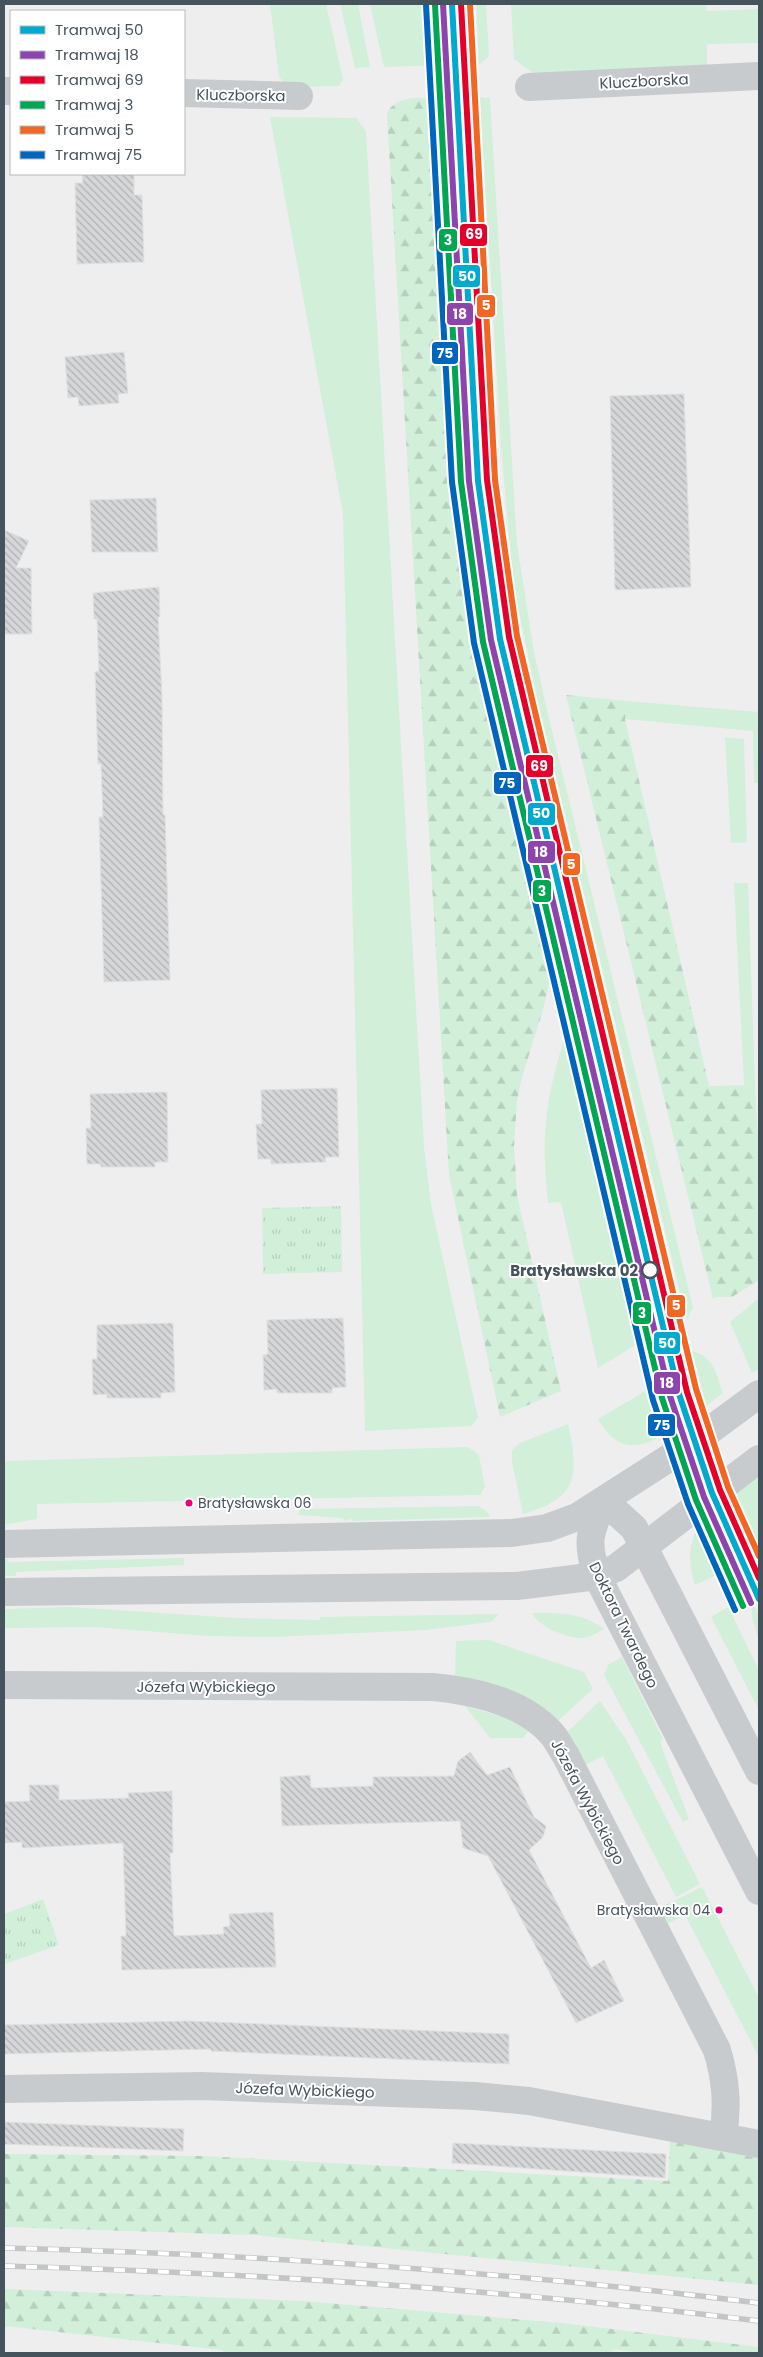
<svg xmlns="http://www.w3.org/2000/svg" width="763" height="2357" viewBox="0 0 763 2357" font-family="Poppins,sans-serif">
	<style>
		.grass { fill: #d2efda }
		.forest { fill: url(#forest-firs) }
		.park { fill: url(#park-tufts) }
		.building { fill: url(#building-back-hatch); stroke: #e0e0e1 }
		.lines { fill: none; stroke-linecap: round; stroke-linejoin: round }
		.minor { stroke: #c8cbcd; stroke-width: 28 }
		.tertiary { stroke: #c8cbcd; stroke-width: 28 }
		.rail-casing { stroke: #c3c5c7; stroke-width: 5.5 }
		.rail { stroke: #fff; stroke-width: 4; stroke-dasharray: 11; stroke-linecap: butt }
		.tram-1-casing { stroke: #fff; stroke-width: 10 }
		.tram-2-casing { stroke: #fff; stroke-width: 10 }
		.tram-3-casing { stroke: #fff; stroke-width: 10 }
		.tram-4-casing { stroke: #fff; stroke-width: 10 }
		.tram-5-casing { stroke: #fff; stroke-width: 10 }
		.tram-6-casing { stroke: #fff; stroke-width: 10 }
		.tram-1 { stroke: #00a9ce; stroke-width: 6 }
		.tram-2 { stroke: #8e44ad; stroke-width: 6 }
		.tram-3 { stroke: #e4002b; stroke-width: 6 }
		.tram-4 { stroke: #00a651; stroke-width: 6 }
		.tram-5 { stroke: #f26522; stroke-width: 6 }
		.tram-6 { stroke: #0065bd; stroke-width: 6 }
		.stop-dot { fill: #fff; stroke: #45535c; stroke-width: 2.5 }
		.bus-dot { fill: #e5007d; stroke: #fff; stroke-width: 2 }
		.labels { text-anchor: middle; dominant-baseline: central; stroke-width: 4; stroke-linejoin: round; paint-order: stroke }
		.bus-label { font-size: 14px; fill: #45535c; stroke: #fff; text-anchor: start }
		.street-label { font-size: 15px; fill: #45535c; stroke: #fff }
		.stop-label { font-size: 15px; font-weight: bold; fill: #45535c; stroke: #fff; text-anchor: end }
		.line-badge { stroke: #fff; stroke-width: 2 }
		.badge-label { font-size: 14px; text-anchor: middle; font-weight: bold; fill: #fff }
	</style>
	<defs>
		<pattern id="forest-firs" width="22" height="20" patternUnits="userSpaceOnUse" patternTransform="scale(1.25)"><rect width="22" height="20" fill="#d2efda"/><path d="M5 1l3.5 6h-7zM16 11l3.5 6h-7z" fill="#b6cfbe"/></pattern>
		<pattern id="park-tufts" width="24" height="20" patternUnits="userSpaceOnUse" patternTransform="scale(1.25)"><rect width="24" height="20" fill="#d2efda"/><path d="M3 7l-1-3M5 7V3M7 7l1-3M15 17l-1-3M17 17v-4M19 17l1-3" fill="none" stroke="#b6cfbe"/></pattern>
		<pattern id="building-back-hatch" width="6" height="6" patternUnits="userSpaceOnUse" patternTransform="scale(1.25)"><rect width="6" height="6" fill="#d6d7d8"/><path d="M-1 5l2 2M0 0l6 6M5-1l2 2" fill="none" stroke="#afb1b2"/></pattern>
	</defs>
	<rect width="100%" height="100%" fill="#efeeee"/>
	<g class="grass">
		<path d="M270,4H326L343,79L339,86L288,87L279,77Z"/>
		<path d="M340,4H358L370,67L355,68Z"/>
		<path d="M370,4H446L449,65L384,67Z"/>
		<path d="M476,4H486L489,56L479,65Z"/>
		<path d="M511,4H706L707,11L759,9V43L707,44V67L536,75L514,59Z"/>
		<path d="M480,97L490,98L517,544L534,652L547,710L693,1308L688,1317L686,1318L535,690L513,582L501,447Z"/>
		<path d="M270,117L356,118L366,131L424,1147L431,1204L478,1418L471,1426L365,1431L343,514Z"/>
		<path d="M627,701L759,712V783H754L753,731L625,719Z"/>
		<path d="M725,737L744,739L747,842L731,843Z"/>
		<path d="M734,883H748L755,1085H744Z"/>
		<path d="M577,1009L582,1012L610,1132L598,1135L647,1338L598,1368L561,1202L548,1203C539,1127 549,1081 574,1010Z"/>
		<path d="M759,1298V1368L752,1373L730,1322Z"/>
		<path d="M692,1351C714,1356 716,1374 723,1393L706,1406Z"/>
		<path d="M669,1377L682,1423C651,1444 622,1462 598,1419Z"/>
		<path d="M568,1424C579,1475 579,1498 523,1514L512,1462V1451L520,1443Z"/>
		<path d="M468,1447L479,1455L485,1487L480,1495L37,1504V1519L4,1525V1461Z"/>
		<path d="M756,1476L759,1483V1547L735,1492Z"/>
		<path d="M479,1506L489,1514L490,1517L353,1521L351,1519L344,1521L343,1518L299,1515V1509Z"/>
		<path d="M711,1510L736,1566L695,1585C685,1556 690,1532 711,1510Z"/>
		<path d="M184,1558V1565L16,1572V1576H4V1559H8L9,1562Z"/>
		<path d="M751,1597L759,1615V1641L752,1617Z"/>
		<path d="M70,1607L238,1618L320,1620V1617L499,1614L491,1622L425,1630L273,1637L209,1636L94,1627L4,1628V1609Z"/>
		<path d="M728,1607L759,1670V1710L711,1617Z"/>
		<path d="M532,1613C559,1613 582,1612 604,1629C597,1633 589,1638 581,1638C567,1638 537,1626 532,1613Z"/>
		<path d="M489,1640L584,1672L593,1689L558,1721C533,1694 490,1687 455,1676L456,1641Z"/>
		<path d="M622,1657L663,1739L660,1742L689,1819L683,1822L604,1675L608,1665Z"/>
		<path d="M600,1701L627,1741L700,1884L676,1897L603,1756L585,1765L567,1732Z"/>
		<path d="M465,1706L504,1717L529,1730L523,1738H490Z"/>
		<path d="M702,1887L759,1998V2057L685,1915L667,1924L659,1908Z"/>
	</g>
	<g class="forest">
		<path d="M451,99L475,531L497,667L552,893L555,931L552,971L543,1010L522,1077L517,1101L514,1146L517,1195L561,1391L500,1417L449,1175L387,115C394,91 431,99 451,99Z"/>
		<path d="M566,695L627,701L625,719L709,1086L755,1085L759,1162V1280L732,1297H717L713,1299Z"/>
		<path d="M670,2141L759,2158V2285L253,2235L4,2227V2154L204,2156L668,2181Z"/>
		<path d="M4,2289L304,2301L562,2323L759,2347V2353H638L615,2349L609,2353H227L221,2350L4,2326Z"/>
	</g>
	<g class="park">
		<path d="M341,1206L342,1272L263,1274L262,1208Z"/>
		<path d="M43,1899L59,1945L5,1964L4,1914Z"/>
	</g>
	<g class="building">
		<path d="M82,174H134V195H142L144,262L77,264L75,183H83Z"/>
		<path d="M124,352L128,393L118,394L119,403L79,406L78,397L68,398L65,357Z"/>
		<path d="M684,394L691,587L615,590L610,396Z"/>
		<path d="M156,498L158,552H92L90,500Z"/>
		<path d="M4,530L29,541L16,568H31L32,634H4Z"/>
		<path d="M159,587L160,617H158L162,696L163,815H165L170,980L104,982L99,817H103L101,764H98L95,672L99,671L97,619H94L93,593Z"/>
		<path d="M337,1088L339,1157H325L326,1162L271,1164V1159H258L256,1124H262L261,1090Z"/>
		<path d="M167,1092L168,1162H155V1167H101L100,1164H87L86,1128H91L90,1094Z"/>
		<path d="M343,1318L346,1387L332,1388V1393H277V1389L264,1390L263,1355L268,1354L267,1320Z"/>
		<path d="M173,1323L175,1392L161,1393V1398H107V1394L93,1395L92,1359H97V1325Z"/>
		<path d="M470,1752L487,1775L510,1767L534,1817L546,1826L543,1837L529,1850L591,1968L604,1960L624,2001L576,2023L488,1856L463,1848L460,1821L282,1826L280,1777L310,1775L311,1788L373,1786V1777L454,1776L458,1761Z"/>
		<path d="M29,1785H59V1800L129,1798L128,1793L172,1791L173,1853H170L174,1936L224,1934L223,1927L230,1926L229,1914L273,1912L276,1967L122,1970L121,1936H126L123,1843L22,1848V1842L4,1843V1802L30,1801Z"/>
		<path d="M189,2021L509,2034V2064L211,2051V2049L4,2054V2025Z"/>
		<path d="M4,2122L184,2129L183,2151L4,2144Z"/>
		<path d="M453,2143L666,2154L665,2178L452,2163Z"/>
	</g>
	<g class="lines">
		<g class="minor">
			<path d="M529,87L759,76"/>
			<path d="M4,91H11"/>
			<path d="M184,93L299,96"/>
			<path d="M4,1685L433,1687C474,1691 522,1701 551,1733C557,1739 561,1749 566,1756L717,2050C726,2080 728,2106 723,2137"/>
			<path d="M4,2089L202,2086L475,2096L529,2101L759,2144"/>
		</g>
		<g class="tertiary">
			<path d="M604,1501C589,1533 586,1542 597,1576L759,1891"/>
			<path d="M604,1501L634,1528L759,1771"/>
			<path d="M4,1544L512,1533L547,1528L577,1517L694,1442L759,1394"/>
			<path d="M4,1592L517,1586L597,1576L616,1568L759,1459"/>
		</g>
		<g class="rail-casing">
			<g id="rail">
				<path d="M4,2248C256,2254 509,2272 759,2303"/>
				<path d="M4,2266C256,2273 509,2290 759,2321"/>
			</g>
		</g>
		<use href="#rail" class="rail"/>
		<g class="tram-1-casing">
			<path id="tram-1" d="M452,4L478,481L500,639L679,1394L712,1493L759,1599"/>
		</g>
		<g class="tram-2-casing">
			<path id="tram-2" d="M443,4L469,481L491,640L670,1396L704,1497L751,1603"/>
		</g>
		<g class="tram-3-casing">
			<path id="tram-3" d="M461,4L487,480L509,637L687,1392L720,1490L759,1578"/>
		</g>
		<g class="tram-4-casing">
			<path id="tram-4" d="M435,5L461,482L483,642L662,1398L696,1500L743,1606"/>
		</g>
		<g class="tram-5-casing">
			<path id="tram-5" d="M470,4L495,480L517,636L696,1389L728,1487L759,1556"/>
		</g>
		<g class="tram-6-casing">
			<path id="tram-6" d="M426,5L452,482L474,643L653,1400L688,1504L735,1610"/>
		</g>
		<use href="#tram-1" class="tram-1"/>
		<use href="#tram-2" class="tram-2"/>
		<use href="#tram-3" class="tram-3"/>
		<use href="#tram-4" class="tram-4"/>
		<use href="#tram-5" class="tram-5"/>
		<use href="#tram-6" class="tram-6"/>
	</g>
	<circle class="stop-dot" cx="650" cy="1270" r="8"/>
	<g class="bus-dot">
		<circle cx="189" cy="1503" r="4.5"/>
		<circle cx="719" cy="1910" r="4.5"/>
	</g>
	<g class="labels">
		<g class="bus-label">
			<text x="198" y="1503">Bratysławska 06</text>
			<text x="710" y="1910" text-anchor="end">Bratysławska 04</text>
		</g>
		<g class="street-label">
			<text transform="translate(644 81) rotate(-3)">Kluczborska</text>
			<text transform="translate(241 95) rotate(1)">Kluczborska</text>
			<text transform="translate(624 1625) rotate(64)">Doktora Twardego</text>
			<text x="206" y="1686">Józefa Wybickiego</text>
			<text transform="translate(588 1802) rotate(62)">Józefa Wybickiego</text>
			<text transform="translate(305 2090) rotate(2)">Józefa Wybickiego</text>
		</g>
		<g class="stop-label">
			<text x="638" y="1270">Bratysławska 02</text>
		</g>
	</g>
	<g class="line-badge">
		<rect x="459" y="223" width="29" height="24" rx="5" fill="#e4002b"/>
		<rect x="438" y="228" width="20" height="24" rx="5" fill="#00a651"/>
		<rect x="452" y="264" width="29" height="24" rx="5" fill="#00a9ce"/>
		<rect x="476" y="294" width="20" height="24" rx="5" fill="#f26522"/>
		<rect x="446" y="302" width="28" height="24" rx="5" fill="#8e44ad"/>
		<rect x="431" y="341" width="28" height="24" rx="5" fill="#0065bd"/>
		<rect x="525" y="754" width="29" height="24" rx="5" fill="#e4002b"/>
		<rect x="493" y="771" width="29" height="24" rx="5" fill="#0065bd"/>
		<rect x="527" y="802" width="29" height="24" rx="5" fill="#00a9ce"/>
		<rect x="527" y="840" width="29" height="24" rx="5" fill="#8e44ad"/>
		<rect x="562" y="852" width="19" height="24" rx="5" fill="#f26522"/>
		<rect x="532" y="879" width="20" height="24" rx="5" fill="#00a651"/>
		<rect x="666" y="1294" width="20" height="24" rx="5" fill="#f26522"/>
		<rect x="632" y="1301" width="20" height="24" rx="5" fill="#00a651"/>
		<rect x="653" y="1331" width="28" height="24" rx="5" fill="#00a9ce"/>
		<rect x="653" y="1371" width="28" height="24" rx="5" fill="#8e44ad"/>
		<rect x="647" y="1413" width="29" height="24" rx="5" fill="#0065bd"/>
	</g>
	<g class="badge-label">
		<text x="474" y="239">69</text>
		<text x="448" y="245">3</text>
		<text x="467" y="281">50</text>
		<text x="486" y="310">5</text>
		<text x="460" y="319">18</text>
		<text x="445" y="358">75</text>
		<text x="539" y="771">69</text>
		<text x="507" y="788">75</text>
		<text x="541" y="818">50</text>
		<text x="541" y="857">18</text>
		<text x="571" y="869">5</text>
		<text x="542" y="896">3</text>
		<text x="676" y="1310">5</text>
		<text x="642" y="1318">3</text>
		<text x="667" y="1348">50</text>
		<text x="667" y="1388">18</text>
		<text x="662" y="1430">75</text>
	</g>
	<rect width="763" height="2357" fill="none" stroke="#45535c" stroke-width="10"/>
	<rect x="10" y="10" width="175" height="165" fill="#ffffff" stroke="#b5babe"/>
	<rect x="20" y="26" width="25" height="8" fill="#00a9ce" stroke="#b5babe"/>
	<text x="55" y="35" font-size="15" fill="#45535c">Tramwaj 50</text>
	<rect x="20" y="51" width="25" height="8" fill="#8e44ad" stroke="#b5babe"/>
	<text x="55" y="60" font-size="15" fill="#45535c">Tramwaj 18</text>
	<rect x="20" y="76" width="25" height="8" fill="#e4002b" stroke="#b5babe"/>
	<text x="55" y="85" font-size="15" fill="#45535c">Tramwaj 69</text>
	<rect x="20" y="101" width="25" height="8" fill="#00a651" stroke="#b5babe"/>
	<text x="55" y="110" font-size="15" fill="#45535c">Tramwaj 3</text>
	<rect x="20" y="126" width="25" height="8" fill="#f26522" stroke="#b5babe"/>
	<text x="55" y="135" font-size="15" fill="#45535c">Tramwaj 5</text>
	<rect x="20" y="151" width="25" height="8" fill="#0065bd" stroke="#b5babe"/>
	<text x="55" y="160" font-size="15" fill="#45535c">Tramwaj 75</text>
</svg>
